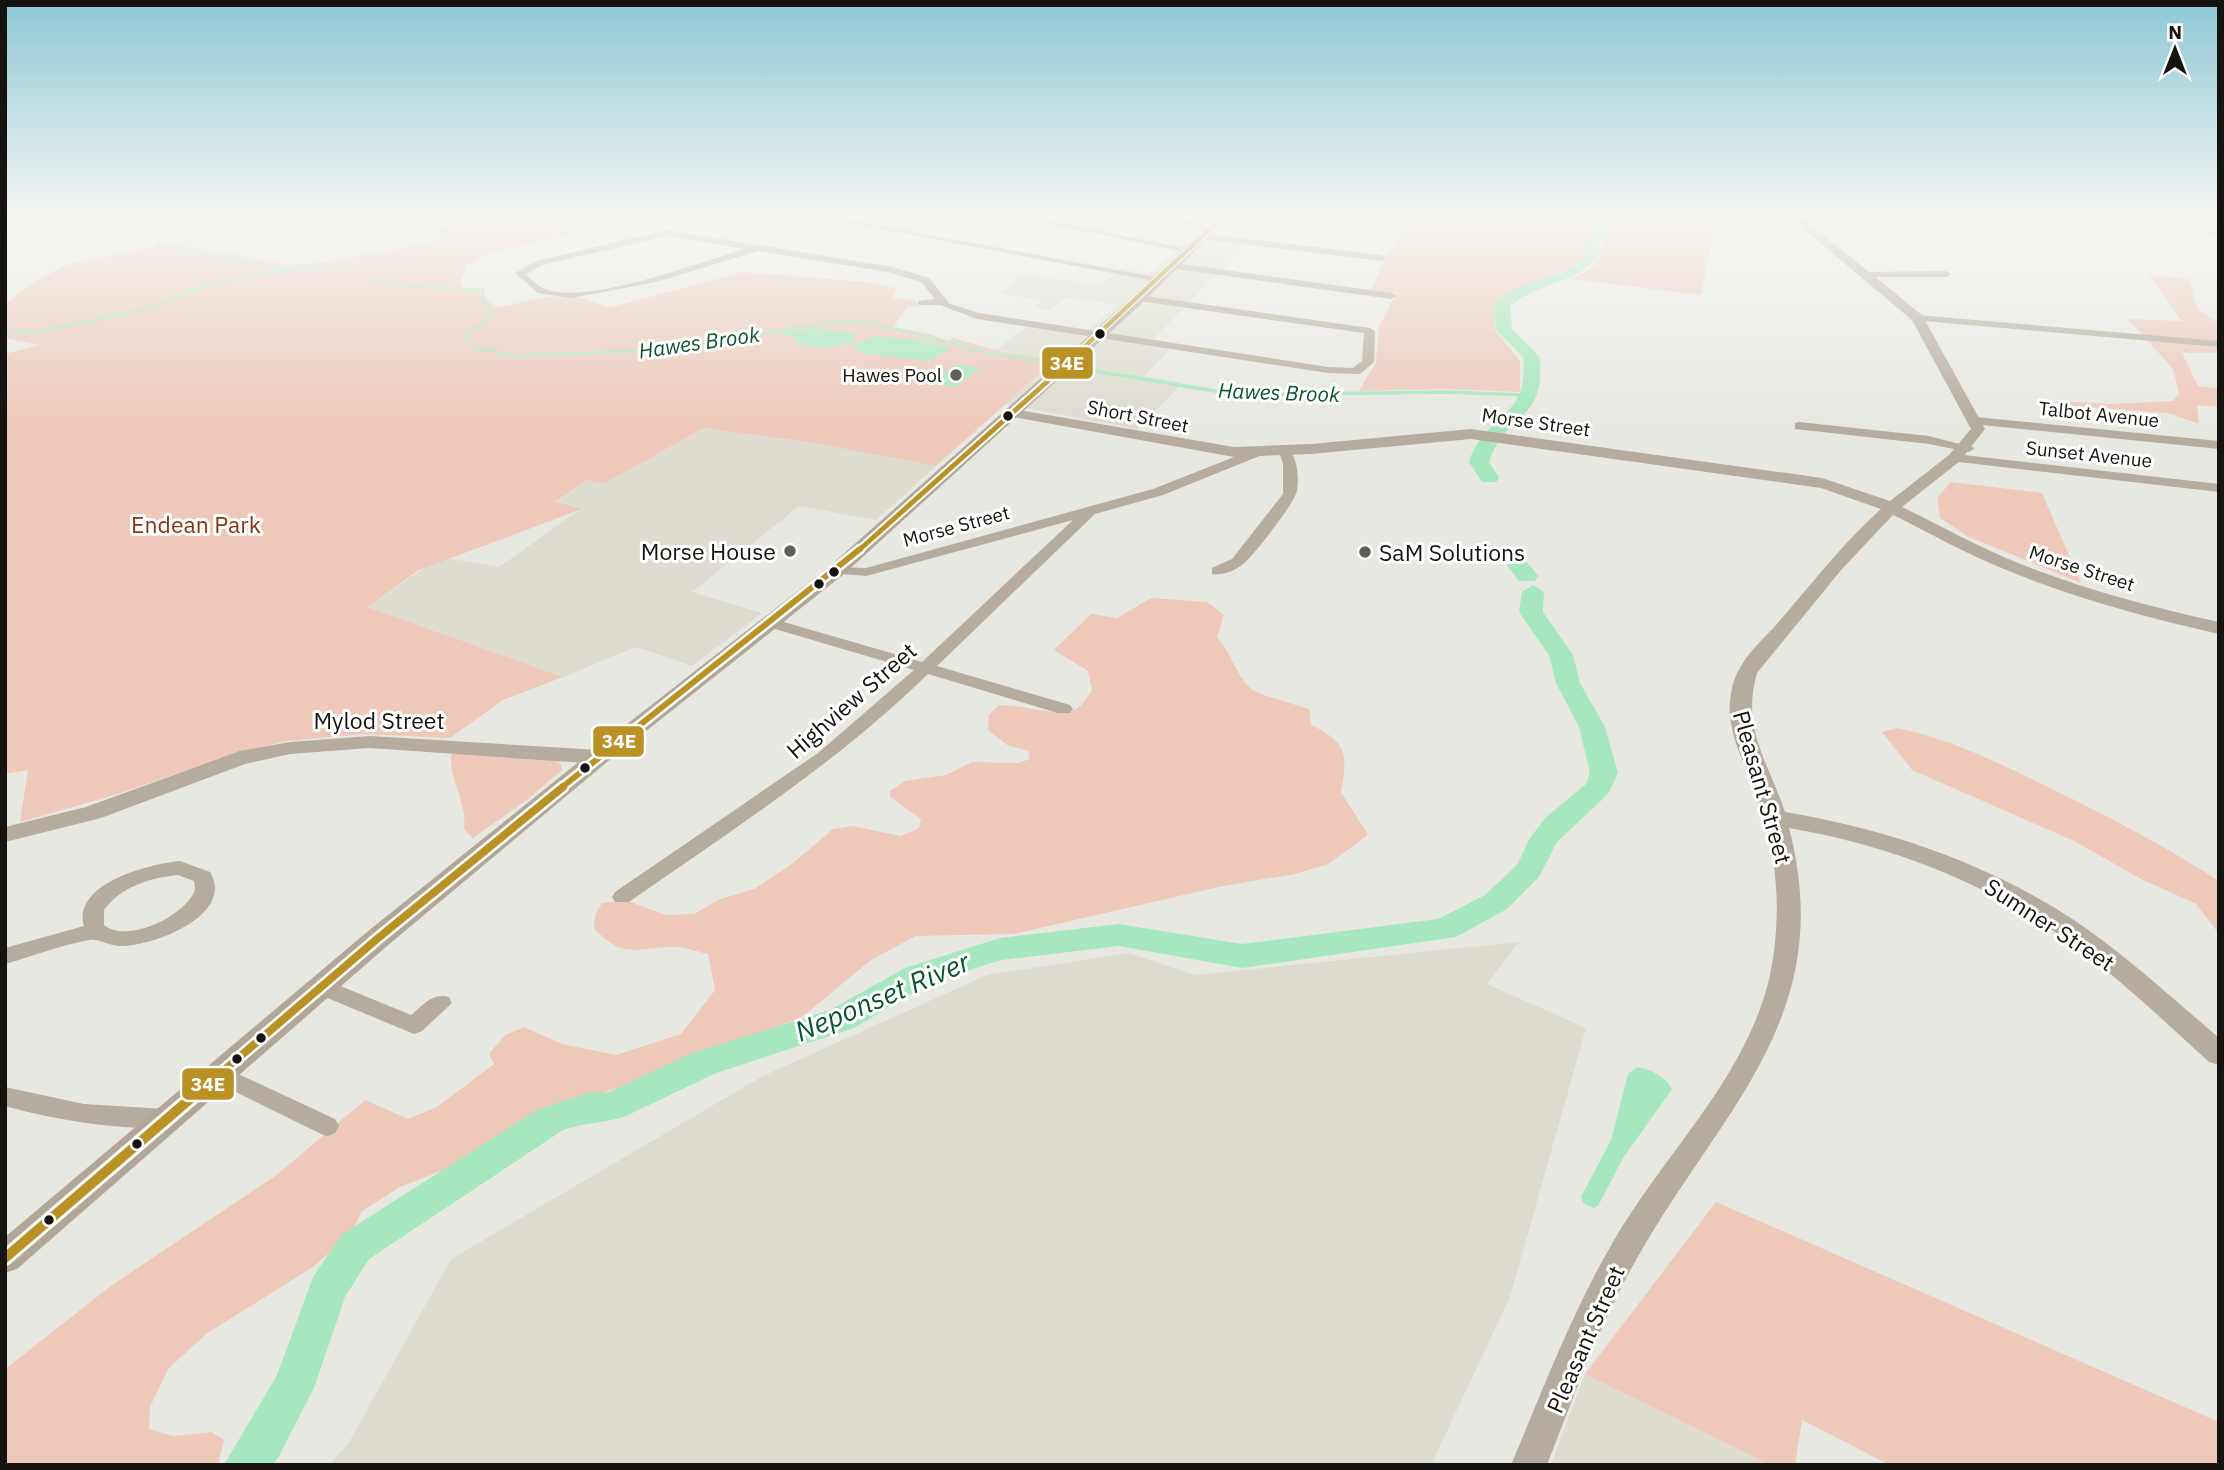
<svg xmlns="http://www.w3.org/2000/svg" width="2224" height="1470" viewBox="0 0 2224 1470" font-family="'IBM Plex Sans',sans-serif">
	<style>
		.built { fill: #dedcd1 }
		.green { fill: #eec9ba }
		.water { fill: #a6e7be }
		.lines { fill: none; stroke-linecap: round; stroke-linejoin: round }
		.stream-far1 { stroke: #a6e7be; stroke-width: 2.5 }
		.stream { stroke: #a6e7be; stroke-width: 3.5 }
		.canal { fill: #a6e7be; fill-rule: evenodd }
		.river { fill: #a6e7be; fill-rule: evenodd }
		.minor { fill: #b5ac9d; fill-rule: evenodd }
		.tertiary { fill: #b5ac9d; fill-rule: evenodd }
		.secondary { fill: #b2a797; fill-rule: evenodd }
		.bus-1-far4-casing { stroke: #fff; stroke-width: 7 }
		.bus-1-far3-casing { stroke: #fff; stroke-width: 9 }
		.bus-1-far2-casing { stroke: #fff; stroke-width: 11 }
		.bus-1-far1-casing { stroke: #fff; stroke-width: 13 }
		.bus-1-casing { stroke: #fff; stroke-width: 16 }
		.bus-1-far4 { stroke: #b99124; stroke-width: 4.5 }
		.bus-1-far3 { stroke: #b99124; stroke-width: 5 }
		.bus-1-far2 { stroke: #b99124; stroke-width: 6 }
		.bus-1-far1 { stroke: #b99124; stroke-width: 8 }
		.bus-1 { stroke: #b99124; stroke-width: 10 }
		.bus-dot { fill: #151411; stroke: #fff; stroke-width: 2.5 }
		.poi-dot { fill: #5f5e5a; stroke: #fff; stroke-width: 2.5 }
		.labels { text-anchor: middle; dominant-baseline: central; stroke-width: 6; stroke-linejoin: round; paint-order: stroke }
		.far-poi-label { font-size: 19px; fill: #151411; stroke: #fff; text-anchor: end }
		.far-street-label { font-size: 19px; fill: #151411; stroke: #fff }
		.far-water-label { font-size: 21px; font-style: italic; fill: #095330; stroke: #fff }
		.park-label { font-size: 23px; fill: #873513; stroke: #fff }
		.poi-label { font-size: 23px; fill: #151411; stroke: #fff; text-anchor: end }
		.street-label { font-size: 23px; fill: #151411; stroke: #fff }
		.near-water-label { font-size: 28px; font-style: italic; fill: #095330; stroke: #fff }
		.line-badge { stroke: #fff; stroke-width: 2.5 }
		.badge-label { font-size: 19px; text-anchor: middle; font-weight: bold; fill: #fff }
	</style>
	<rect width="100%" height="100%" fill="#e8e8e3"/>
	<g class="built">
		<path d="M148,216H446L399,224L398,228L290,239L291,236H285L271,244L197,240L189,244L158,241L140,234L139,228L149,220Z"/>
		<path d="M1184,216H1415L1397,242L1271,228L1256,246L1246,245L1153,339L1176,343L1144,376L1183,383L1137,429L1005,404L1054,360L997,350L1033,321L1089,330L1117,305L1066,297L1050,310L1034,308L1042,300L1000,293L1021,274L1101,285L1122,268L1150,273L1175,252L1143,245L1150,241L1136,238L1151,229L1164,232L1179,225L1172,222Z"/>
		<path d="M704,428L807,442L936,466L876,520L799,506L692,592L762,613L692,666L636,647L563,677L368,607L440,557L499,567L581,509L554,503L589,480L604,484Z"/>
		<path d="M1519,942L1487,984L1586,1028L1510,1297L1431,1465H329L348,1444L451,1259L763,1076L987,975L1128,953L1195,975Z"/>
		<path d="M1585,1374L1770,1465H1551Z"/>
	</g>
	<g class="green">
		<path d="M465,216H649L487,254L467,266L460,284L464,289L480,292L497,308C539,298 567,288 608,308L743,272L864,282L896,288L892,298L915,300L918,307L908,306L893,327L930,334L947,341L953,338L998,351L1055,360L936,466L807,442L704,428L604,484L588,480L555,502L582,509L419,570L368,607L563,677L503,700L450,738L362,734L288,741L240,752L118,794L20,822L28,770L5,774V354L40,345L5,338V305L26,287L68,264L174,243L287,265L319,263L434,242L443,228Z"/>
		<path d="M1415,216H1711V244L1701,295L1573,279C1616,257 1593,249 1614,225L1595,218L1590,228L1592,238L1585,247L1587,259L1548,279L1508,293L1495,305V330L1520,361V392L1444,389L1359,391L1376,362L1379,327L1396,294L1371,290L1384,260Z"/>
		<path d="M1877,216L2033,219L2031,216H2219V237L2205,233L1977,227L1967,221Z"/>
		<path d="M2149,275L2189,279L2197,308L2219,324V353H2182L2198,386L2219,389V407L2197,405L2199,424L2168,413L2060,405L2055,401L2113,404L2173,401L2179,392L2173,369L2128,319L2182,321Z"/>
		<path d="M1951,482L2042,493L2081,583L1967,536L1940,518L1937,498Z"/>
		<path d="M1151,598L1207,602L1224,615L1217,637C1231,652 1235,673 1249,687C1258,696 1297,704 1310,710L1311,725C1347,742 1348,754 1341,792L1368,835L1328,864L1295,874L1223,886L1014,934L916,936L871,960L802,1017L637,1082L566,1104L449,1168L400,1187L362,1211L351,1234L313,1267L206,1334L168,1369L150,1407L149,1429L173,1436L211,1432L224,1440L218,1465H5V1369L112,1285L278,1174L365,1100L408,1119L437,1107L494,1064L489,1054L505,1035L524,1027L562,1044L616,1055L681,1034L715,990L708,954C698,952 686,947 675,947C638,946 625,962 594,928L595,915L602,903L628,901L666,915L694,914L720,899L754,889L792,864L833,829L853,826L900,836L919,828L921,819L890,797V791L905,781L946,775L972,762L1018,763L1030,759L1028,751L1007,745L988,730L989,715L999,705C1019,704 1063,719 1078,708C1083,704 1088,696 1092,690L1088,671L1054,650L1091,614L1117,618Z"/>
		<path d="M1897,728C1951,739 1997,762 2046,786C2106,815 2163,845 2219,881V934L2196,904L2141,879L2074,841L1912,770L1882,732Z"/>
		<path d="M452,752L552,760L561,764L562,770L528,799L473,838L464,829C468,803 446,774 452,752Z"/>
		<path d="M1716,1202L2219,1422V1465H1890L1802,1420L1795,1465H1770L1585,1374Z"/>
	</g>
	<g class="water">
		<path d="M817,328L851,332L856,337C838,352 812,350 792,340L800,332Z"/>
		<path d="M877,336L927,341L949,348L948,351L927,361L865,354L853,348L864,339Z"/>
		<path d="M956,364L980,368L956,387L931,383Z"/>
		<path d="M1637,1067C1651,1069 1666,1077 1672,1089L1623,1158L1598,1206L1594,1208L1583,1203L1581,1197L1611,1140L1628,1074Z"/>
	</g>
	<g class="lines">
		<g class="stream-far1">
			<path d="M140,236L135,232L143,216"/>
			<path d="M158,245L287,270L337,266L349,269"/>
			<path d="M370,280L399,286L483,290V301L492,309L486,322L464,334L474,347L517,356L659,350L841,321L877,324L984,352L1057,364"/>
			<path d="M5,330L33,333L159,306L187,292L221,282L287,270"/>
		</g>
		<path class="stream" d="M1047,363L1239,395L1445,392L1529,395"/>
		<path class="canal" d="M786,330L851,338L856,341L851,344L783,335L781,333Z"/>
		<g class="river">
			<path d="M1599,216H1613L1605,237L1598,243L1602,252C1579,285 1539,281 1510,306L1512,329L1539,356C1548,422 1504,413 1489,462L1499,478L1496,482H1482L1469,462C1485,413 1530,419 1523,357L1496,330L1494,304C1519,276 1565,283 1588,252L1583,241L1592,235Z"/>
			<path d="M1969,216H2016L2081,223L2219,216V224L2081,231L1976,220Z"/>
			<path d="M1518,558C1528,561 1532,568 1538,576L1535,581H1519L1507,565L1510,560Z"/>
			<path d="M1533,585L1544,592L1543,612L1573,655L1580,683L1605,727L1618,773L1608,794L1557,842L1539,877L1507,909L1456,937L1242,968L1119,946L1001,960L927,984L854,1028L716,1073L626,1116C605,1123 584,1123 563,1130L369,1259L345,1297L314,1388L279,1456L273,1465H224L277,1375L313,1277L341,1235L537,1110L587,1093L609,1092L692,1053L830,1010L905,968L1000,938L1119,924L1242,944L1438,919L1485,895L1517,865L1530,838L1546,817L1586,784L1590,773L1579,727L1556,683L1549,655L1519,612L1522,592Z"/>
		</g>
		<g class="minor">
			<path d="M5,216H49L45,219H9Z"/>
			<path d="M78,216H129L125,219H82Z"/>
			<path d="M810,216H829L1165,279L1160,282Z"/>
			<path d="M1010,216H1028L1194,250L1189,253Z"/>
			<path d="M1155,216H1170L1216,229L1211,232Z"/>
			<path d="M667,230L892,267L929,278L950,304L979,313L1328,367L1353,368L1362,361L1364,333L1139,301L1134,298L1139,295L1370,328L1375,331L1374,362L1360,374L1328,373L977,319L940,305H918V301L935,299L921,282L888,272L758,251L656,282L571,298L538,293L515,273L536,261ZM667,236L745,249C700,262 591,304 548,290C539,287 532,281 526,274L542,265Z"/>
			<path d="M1204,234L1381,255L1386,258L1381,261L1201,239V235Z"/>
			<path d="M1174,263L1391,293L1396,296L1391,299L1171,268V264Z"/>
			<path d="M1868,272L1946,271L1951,274L1946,277H1864V273Z"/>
			<path d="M1917,315L2219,341V347L1913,320V316Z"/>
			<path d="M1976,417L2219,441V449L1972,424L1970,421Z"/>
			<path d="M1799,422L1929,436L1975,448L1969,452L1929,444L1795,429V423Z"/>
			<path d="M1285,447C1298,452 1301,485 1295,496C1290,508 1252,558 1242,565C1235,571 1220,576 1212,574V568L1232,559L1283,494V464L1279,451Z"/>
			<path d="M1257,448L1263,452L1262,455L1163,495L1095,514L937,666L1070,705L1073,709L1070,713H1058L928,674C838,762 732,830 629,902H615L612,897L615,892L818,753L914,670L765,626L763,623L765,620H777L922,662L1073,520L866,576L832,573V567L866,568L1153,489Z"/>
			<path d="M1955,454L2219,484V492L1950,461L1949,458Z"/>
			<path d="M180,861L210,872C236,915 152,947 120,946C110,946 98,938 89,940C61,945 33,956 5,964V948L84,926C72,883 150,864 180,861ZM178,875L194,881L195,890C185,916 128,944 104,925V910C122,886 150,878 178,875Z"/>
			<path d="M321,978L411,1015C423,1005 433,992 449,997L452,1003L422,1031L414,1034L313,992L310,986L313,980Z"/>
			<path d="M219,1065L335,1119L339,1126L335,1133L327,1136L319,1133L211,1080L207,1074L211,1068Z"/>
			<path d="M5,1087L84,1104L165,1109L173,1112L177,1119L173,1126L165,1129C110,1128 58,1121 5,1106Z"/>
		</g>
		<g class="tertiary">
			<path d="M1788,216H1800L1922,315L1985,429L1960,461L1902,507C1941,526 1979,547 2018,563C2083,589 2151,607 2219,622V634C2146,617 2073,598 2004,569C1966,554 1930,533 1893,515L1842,569L1757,673C1741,729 1768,761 1785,812C1892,830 1997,866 2087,929C2133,962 2176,1001 2219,1038V1065L2209,1062C2163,1020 2118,977 2068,941C1985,882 1889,845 1789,828C1839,1018 1719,1111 1636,1260C1599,1325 1574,1396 1547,1465H1511C1543,1389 1572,1312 1613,1242C1664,1153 1747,1078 1770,975C1782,917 1778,854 1758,798C1746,764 1724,731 1731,694C1732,686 1735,675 1740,668C1750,649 1768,635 1782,618C1814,581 1844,542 1881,509L1821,488L1471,439L1311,454L1234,457L1013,417L1006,413L1013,409L1234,447L1311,444L1471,429L1822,478L1890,501L1949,455L1971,429L1912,320Z"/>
			<path d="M370,736L599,750L610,757L599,764L370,748L290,754L245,764L101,818L5,842V827L86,807L240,751L290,742Z"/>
		</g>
		<path class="secondary" d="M1217,216H1230L1139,306L844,574L607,762L387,946L17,1269L5,1273V1237L367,932L591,752L830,566L1129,300Z"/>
		<g class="bus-1-far4-casing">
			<path id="bus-1-far4" d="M1066,364L1224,216"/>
		</g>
		<g class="bus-1-far3-casing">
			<path id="bus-1-far3" d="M858,551L1068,363"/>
		</g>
		<g class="bus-1-far2-casing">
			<path id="bus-1-far2" d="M561,788L860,549"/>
		</g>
		<g class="bus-1-far1-casing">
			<path id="bus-1-far1" d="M202,1089L377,939L563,787"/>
		</g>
		<g class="bus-1-casing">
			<path id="bus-1" d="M5,1258L204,1087"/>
		</g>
		<use href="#bus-1-far4" class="bus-1-far4"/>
		<use href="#bus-1-far3" class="bus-1-far3"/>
		<use href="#bus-1-far2" class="bus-1-far2"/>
		<use href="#bus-1-far1" class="bus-1-far1"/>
		<use href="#bus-1" class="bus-1"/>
	</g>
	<linearGradient id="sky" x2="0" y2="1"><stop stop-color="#8dc8d7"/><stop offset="0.51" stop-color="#f5f5f2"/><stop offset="1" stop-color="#f5f5f2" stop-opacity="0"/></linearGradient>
	<rect width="2224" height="422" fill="url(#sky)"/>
	<g class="bus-dot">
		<circle cx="1100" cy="334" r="6"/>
		<circle cx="1008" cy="416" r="6"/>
		<circle cx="834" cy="572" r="6"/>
		<circle cx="819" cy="584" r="6"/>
		<circle cx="585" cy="768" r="6"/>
		<circle cx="261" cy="1038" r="6"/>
		<circle cx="237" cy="1059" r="6"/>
		<circle cx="137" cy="1144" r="6"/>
		<circle cx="49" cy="1220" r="6"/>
	</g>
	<g class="poi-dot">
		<circle cx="956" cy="375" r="7"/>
		<circle cx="790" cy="551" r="7"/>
		<circle cx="1365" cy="552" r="7"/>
	</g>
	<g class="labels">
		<g class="far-poi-label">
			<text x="942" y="375">Hawes Pool</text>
		</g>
		<g class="far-street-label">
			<text transform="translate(2099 414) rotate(6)">Talbot Avenue</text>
			<text transform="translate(1138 416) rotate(11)">Short Street</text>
			<text transform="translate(1536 422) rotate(8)">Morse Street</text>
			<text transform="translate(2089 454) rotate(6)">Sunset Avenue</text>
			<text transform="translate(956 526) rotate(-15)">Morse Street</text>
			<text transform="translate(2082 568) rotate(18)">Morse Street</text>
		</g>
		<g class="far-water-label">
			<text transform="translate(699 342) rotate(-8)">Hawes Brook</text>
			<text transform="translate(1279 392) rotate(2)">Hawes Brook</text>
		</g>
		<g class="park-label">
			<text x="196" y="524">Endean Park</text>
		</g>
		<g class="poi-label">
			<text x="776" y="551">Morse House</text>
			<text x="1379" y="552" text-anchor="start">SaM Solutions</text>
		</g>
		<g class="street-label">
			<text transform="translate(851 700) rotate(-41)">Highview Street</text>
			<text x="379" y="720">Mylod Street</text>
			<text transform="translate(1763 787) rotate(74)">Pleasant Street</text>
			<text transform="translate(2050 924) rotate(33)">Sumner Street</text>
			<text transform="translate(1585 1339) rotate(-66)">Pleasant Street</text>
		</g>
		<g class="near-water-label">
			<text transform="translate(882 996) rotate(-23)">Neponset River</text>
		</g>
	</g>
	<g class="line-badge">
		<rect x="1041" y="346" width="53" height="34" rx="7" fill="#b99124"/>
		<rect x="592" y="725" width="53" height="33" rx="7" fill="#b99124"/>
		<rect x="181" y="1067" width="54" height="34" rx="7" fill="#b99124"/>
	</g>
	<g class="badge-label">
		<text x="1067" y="370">34E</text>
		<text x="619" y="748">34E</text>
		<text x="208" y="1091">34E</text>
	</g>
	<rect width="2224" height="1470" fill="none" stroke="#151411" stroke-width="14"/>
	<g transform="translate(2175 49)" stroke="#ffffff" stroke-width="5" paint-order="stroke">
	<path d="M0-5L12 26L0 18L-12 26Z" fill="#151411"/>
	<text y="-10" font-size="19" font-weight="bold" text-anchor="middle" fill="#151411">N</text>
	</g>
</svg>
